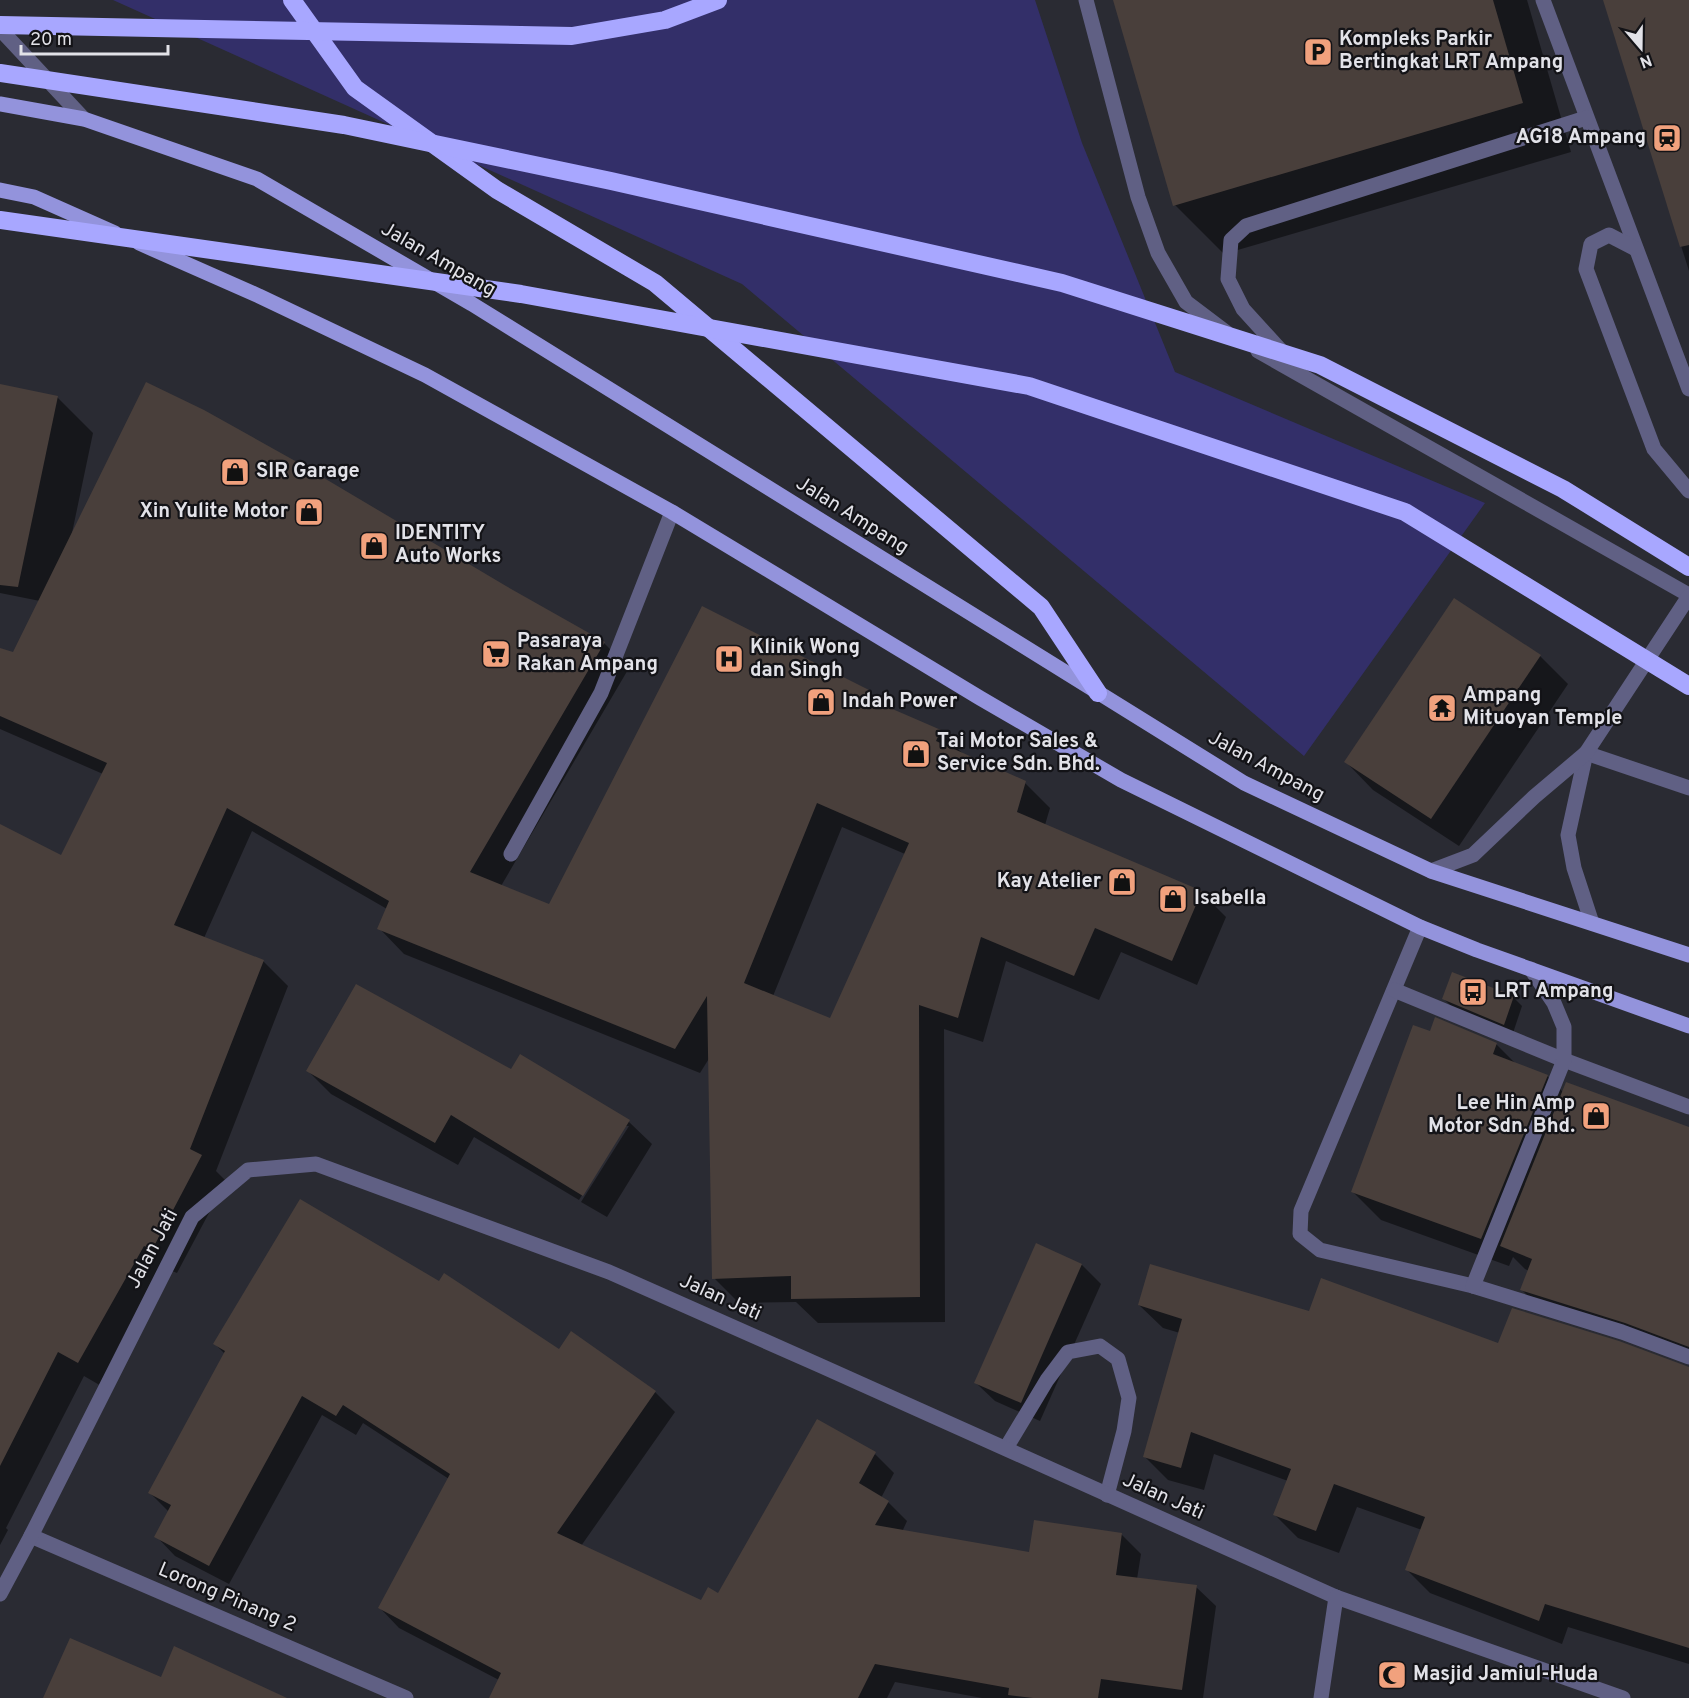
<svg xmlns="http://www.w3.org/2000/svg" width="1689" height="1698" viewBox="0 0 1689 1698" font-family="Overpass,sans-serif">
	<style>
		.green { fill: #332f69 }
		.shadow { fill: #0007; fill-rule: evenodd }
		.building { fill: #493f3b; fill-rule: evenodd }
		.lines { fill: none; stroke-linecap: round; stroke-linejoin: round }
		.minor { stroke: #606084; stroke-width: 15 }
		.major { stroke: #9393dc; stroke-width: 15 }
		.highway { stroke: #a8a7ff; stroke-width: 18 }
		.highway-bridge { stroke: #a8a7ff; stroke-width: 18 }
		.labels { text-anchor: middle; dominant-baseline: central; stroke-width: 4.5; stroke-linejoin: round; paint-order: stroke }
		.poi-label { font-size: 20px; font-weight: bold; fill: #e2e2e8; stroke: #131317; text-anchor: start }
		.street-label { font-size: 20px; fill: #e2e2e8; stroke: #131317 }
	</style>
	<rect width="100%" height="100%" fill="#2a2b33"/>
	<path class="green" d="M113,0H1035L1082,143L1175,372L1485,503L1304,756L742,284Z"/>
	<g class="shadow">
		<path d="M1115,0H1527L1571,152L1224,254L1175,205Z"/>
		<path d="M1604,0H1689V271Z"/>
		<path d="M0,386L57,397L93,433L72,533L506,587L604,643L629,668L501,886L550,906L870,692L884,706L940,731L966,757L1025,783L1050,808L1045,825L1201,892L1226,917L1197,985L1121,952L1099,1000L1006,961L983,1042L944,1029L945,1322L818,1323L796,1302L739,1303L714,1278L710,1057L700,1073L404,954L379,928L387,909L252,831L204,938L263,961L288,986L216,1171L226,1181L177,1273L170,1270L103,1387L84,1376L6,1528L8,1530L0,1545V826L62,858L103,774L0,729V649L14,654L40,601L0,593ZM842,827L905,854L830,1020L773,996Z"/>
		<path d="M1540,656L1568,684L1459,846L1373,790L1346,762Z"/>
		<path d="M1513,997L1522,1006L1513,1033L1453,1008L1444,999Z"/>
		<path d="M1431,1033L1496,1044L1516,1064L1547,1076L1563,1092L1689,1129V1360L1545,1313L1522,1290L1529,1271L1525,1269L1513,1257L1509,1266L1381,1220L1353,1192Z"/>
		<path d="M521,1056L629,1122L652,1144L607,1217L581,1202L629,1126H625L579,1200L474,1137L458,1165L331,1094L308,1071H511Z"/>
		<path d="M1037,1245L1082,1265L1101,1284L1040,1421L995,1401L976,1383Z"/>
		<path d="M1139,1305L1309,1313L1499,1345L1689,1368V1664L1568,1627L1562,1644L1430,1593L1407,1570L1422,1530L1357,1507L1339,1553L1298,1538L1275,1515L1288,1481L1214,1454L1204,1490L1168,1480L1145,1457L1180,1333L1163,1328Z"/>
		<path d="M571,1333L655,1392L675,1412L581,1546L701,1602L719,1595L875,1454L894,1473L881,1498L888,1502L907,1521L902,1532L1030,1554L1121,1534L1141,1554L1137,1579L1196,1587L1216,1606L1203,1698H982L895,1682L887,1698H491L499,1680L399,1628L380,1608L449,1479L363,1423L356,1435L322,1415L229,1584L175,1556L156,1536L169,1512L150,1493L225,1354L215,1344L559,1351Z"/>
	</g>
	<g class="building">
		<path d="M1113,0H1493L1523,103L1173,206Z"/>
		<path d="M1603,0H1689V245L1680,247Z"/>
		<path d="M146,382L204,410L297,462L506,586L605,642L470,872L549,904L702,606L871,691L867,698L941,730L936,741L1026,781L1017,812L1202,891L1172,961L1095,928L1074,976L981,937L958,1018L919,1005L920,1297L791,1299V1276L712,1279L707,996L675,1049L377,929L389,901L227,808L174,925L264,960L190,1149L202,1155L152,1250L144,1246L78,1363L58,1352L0,1466V824L61,855L107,763L0,716V648L13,652ZM817,803L909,843L830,1018L744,983Z"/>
		<path d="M0,384L58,396L18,587L0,585Z"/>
		<path d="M1454,598L1541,655L1431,819L1344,762Z"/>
		<path d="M1452,972L1514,996L1504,1025L1442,999Z"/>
		<path d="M356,984L511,1069L520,1054L630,1120L583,1196L451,1115L435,1143L306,1071Z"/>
		<path d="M1435,1017L1497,1043L1493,1054L1548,1075L1481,1239L1351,1192L1413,1025L1430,1031Z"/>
		<path d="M1566,1082L1689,1127V1347L1625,1323L1520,1290L1532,1259L1500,1246Z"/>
		<path d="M300,1199L439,1281L444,1273L559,1349L571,1331L656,1391L557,1533L701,1600L708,1587L718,1593L817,1419L876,1452L859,1483L889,1501L875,1525L1029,1552L1034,1520L1122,1533L1116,1575L1197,1585L1182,1690L1101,1679L1098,1698H1033L1008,1695L1009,1688L875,1664L858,1698H489L501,1673L378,1608L450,1474L343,1405L336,1416L302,1396L209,1566L154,1537L171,1505L148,1493L225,1351L213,1344Z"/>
		<path d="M1036,1243L1082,1264L1021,1403L974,1383Z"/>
		<path d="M1150,1264L1309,1311L1321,1278L1498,1343L1512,1308L1619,1341L1689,1367V1648L1545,1604L1539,1621L1405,1570L1425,1517L1334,1484L1316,1531L1273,1515L1291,1469L1191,1432L1181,1468L1143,1457L1182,1319L1138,1305Z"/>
		<path d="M70,1638L161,1677L174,1646L287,1698H43Z"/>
	</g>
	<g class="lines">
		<g class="minor">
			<path d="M1086,0L1138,197L1158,253L1186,302L1227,333"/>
			<path d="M1543,0L1689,389"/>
			<path d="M0,29L84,119"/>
			<path d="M1636,249L1609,235L1591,244L1586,269L1654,449L1689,491"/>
			<path d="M1258,351L1689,595"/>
			<path d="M1285,355L1243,309L1228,279L1231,240L1246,226L1586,118"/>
			<path d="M1586,753L1568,835L1574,868L1592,923"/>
			<path d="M1586,753L1689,788"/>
			<path d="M511,854L601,693L672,512"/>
			<path d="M1431,871L1473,855L1534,797L1586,753L1689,596"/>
			<path d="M1420,927L1301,1211L1300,1234L1320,1250L1473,1286L1622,1332L1689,1357"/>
			<path d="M1394,990L1564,1060L1689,1107"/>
			<path d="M1473,1286L1564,1060V1027L1554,1003L1531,969"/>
			<path d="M1006,1448L1047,1380L1068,1352L1100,1346L1118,1359L1129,1398L1124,1431L1107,1495"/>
			<path d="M31,1536L406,1698"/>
			<path d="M0,1594L31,1536L192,1217L248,1170L316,1164L609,1272L819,1365L1336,1597L1623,1698"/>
			<path d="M1321,1698L1336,1597"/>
		</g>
		<g class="major">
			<path d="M0,104L84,119L257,179L472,304L1244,783L1431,871L1689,955"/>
			<path d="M0,190L34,197L115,233"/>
			<path d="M139,243L259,296L425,375L672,512L980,698L1121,780L1420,927L1477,950L1689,1026"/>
		</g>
		<path class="highway" d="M292,0L355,88L497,190L655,283L1041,607L1098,693"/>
		<g class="highway-bridge">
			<path d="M0,25L572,36L665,20L718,0"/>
			<path d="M0,73L344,125L611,181L1062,283L1320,365L1563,489L1689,567"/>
			<path d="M0,220L521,294L1029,386L1405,512L1689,686"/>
		</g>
	</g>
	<defs>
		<g id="parking-square" transform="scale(1.5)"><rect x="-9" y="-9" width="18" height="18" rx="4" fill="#f1a17d" stroke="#131317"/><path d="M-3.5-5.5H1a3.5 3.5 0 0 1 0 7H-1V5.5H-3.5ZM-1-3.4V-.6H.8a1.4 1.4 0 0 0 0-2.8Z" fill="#111"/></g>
		<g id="station-square" transform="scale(1.5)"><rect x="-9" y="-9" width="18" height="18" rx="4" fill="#f1a17d" stroke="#131317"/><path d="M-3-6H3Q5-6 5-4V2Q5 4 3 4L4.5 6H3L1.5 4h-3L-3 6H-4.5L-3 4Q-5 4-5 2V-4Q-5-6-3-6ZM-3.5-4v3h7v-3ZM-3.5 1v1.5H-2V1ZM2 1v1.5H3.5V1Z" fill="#111"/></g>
		<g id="shop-square" transform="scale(1.5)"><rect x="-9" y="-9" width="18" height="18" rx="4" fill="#f1a17d" stroke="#131317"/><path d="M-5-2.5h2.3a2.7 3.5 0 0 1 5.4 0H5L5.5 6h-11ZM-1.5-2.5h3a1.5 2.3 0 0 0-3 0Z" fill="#111"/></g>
		<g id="supermarket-square" transform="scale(1.5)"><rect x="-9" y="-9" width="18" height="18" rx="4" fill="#f1a17d" stroke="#131317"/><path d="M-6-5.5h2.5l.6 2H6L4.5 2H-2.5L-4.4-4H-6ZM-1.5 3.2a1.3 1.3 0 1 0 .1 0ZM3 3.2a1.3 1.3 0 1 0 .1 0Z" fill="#111"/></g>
		<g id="hospital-square" transform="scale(1.5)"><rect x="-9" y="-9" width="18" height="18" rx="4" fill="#f1a17d" stroke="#131317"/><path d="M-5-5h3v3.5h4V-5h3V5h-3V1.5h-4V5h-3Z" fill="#111"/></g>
		<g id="temple-square" transform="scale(1.5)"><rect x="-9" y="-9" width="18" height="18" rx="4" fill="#f1a17d" stroke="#131317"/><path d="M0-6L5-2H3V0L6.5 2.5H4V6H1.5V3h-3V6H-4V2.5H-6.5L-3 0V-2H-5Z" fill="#111"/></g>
		<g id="bus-square" transform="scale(1.5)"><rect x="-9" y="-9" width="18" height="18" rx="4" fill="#f1a17d" stroke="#131317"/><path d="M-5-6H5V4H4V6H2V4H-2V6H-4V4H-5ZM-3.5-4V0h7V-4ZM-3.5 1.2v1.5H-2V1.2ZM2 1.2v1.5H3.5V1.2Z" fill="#111"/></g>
		<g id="mosque-square" transform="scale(1.5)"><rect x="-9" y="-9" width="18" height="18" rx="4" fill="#f1a17d" stroke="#131317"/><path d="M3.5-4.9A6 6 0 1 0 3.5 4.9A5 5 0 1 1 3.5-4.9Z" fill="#111"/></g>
	</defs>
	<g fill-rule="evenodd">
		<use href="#parking-square" x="1318" y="52"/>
		<use href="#station-square" x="1667" y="138"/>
		<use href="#shop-square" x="235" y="472"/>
		<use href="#shop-square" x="309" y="512"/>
		<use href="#shop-square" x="374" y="546"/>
		<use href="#supermarket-square" x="496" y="654"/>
		<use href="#hospital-square" x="729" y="659"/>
		<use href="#shop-square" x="821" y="702"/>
		<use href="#temple-square" x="1442" y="708"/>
		<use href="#shop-square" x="916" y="754"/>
		<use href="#shop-square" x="1122" y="882"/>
		<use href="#shop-square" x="1173" y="899"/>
		<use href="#bus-square" x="1473" y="992"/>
		<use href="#shop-square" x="1596" y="1116"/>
		<use href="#mosque-square" x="1392" y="1675"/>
	</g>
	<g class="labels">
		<g class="poi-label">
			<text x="1339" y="40">Kompleks Parkir<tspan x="1339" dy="23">Bertingkat LRT Ampang</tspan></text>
			<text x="1646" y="138" text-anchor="end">AG18 Ampang</text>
			<text x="256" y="472">SIR Garage</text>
			<text x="288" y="512" text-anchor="end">Xin Yulite Motor</text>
			<text x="395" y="534">IDENTITY<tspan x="395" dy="23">Auto Works</tspan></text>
			<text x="517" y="642">Pasaraya<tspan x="517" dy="23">Rakan Ampang</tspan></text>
			<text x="750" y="648">Klinik Wong<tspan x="750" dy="23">dan Singh</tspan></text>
			<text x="1463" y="696">Ampang<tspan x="1463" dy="23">Mituoyan Temple</tspan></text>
			<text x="842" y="702">Indah Power</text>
			<text x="937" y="742">Tai Motor Sales &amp;<tspan x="937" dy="23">Service Sdn. Bhd.</tspan></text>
			<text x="1101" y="882" text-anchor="end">Kay Atelier</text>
			<text x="1194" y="899">Isabella</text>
			<text x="1494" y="992">LRT Ampang</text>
			<text x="1575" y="1104" text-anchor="end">Lee Hin Amp<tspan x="1575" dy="23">Motor Sdn. Bhd.</tspan></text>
			<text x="1413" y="1675">Masjid Jamiul-Huda</text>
		</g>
		<g class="street-label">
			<text transform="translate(438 260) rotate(30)">Jalan Ampang</text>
			<text transform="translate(852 516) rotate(32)">Jalan Ampang</text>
			<text transform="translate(1266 767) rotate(28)">Jalan Ampang</text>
			<text transform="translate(153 1249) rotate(-62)">Jalan Jati</text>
			<text transform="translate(720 1298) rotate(24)">Jalan Jati</text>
			<text transform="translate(1163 1497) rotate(24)">Jalan Jati</text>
			<text transform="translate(227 1598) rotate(23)">Lorong Pinang 2</text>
		</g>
	</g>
	<g transform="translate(1641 48) rotate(160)" stroke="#131317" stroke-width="4.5" paint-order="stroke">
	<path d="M0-4.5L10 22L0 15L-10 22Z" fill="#e2e2e8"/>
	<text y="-9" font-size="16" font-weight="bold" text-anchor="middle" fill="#e2e2e8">N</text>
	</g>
	<path d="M21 45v9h147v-9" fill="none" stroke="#e2e2e8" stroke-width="3"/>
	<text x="30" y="45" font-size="18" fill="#e2e2e8" stroke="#131317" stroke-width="4.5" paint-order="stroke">20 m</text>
</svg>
